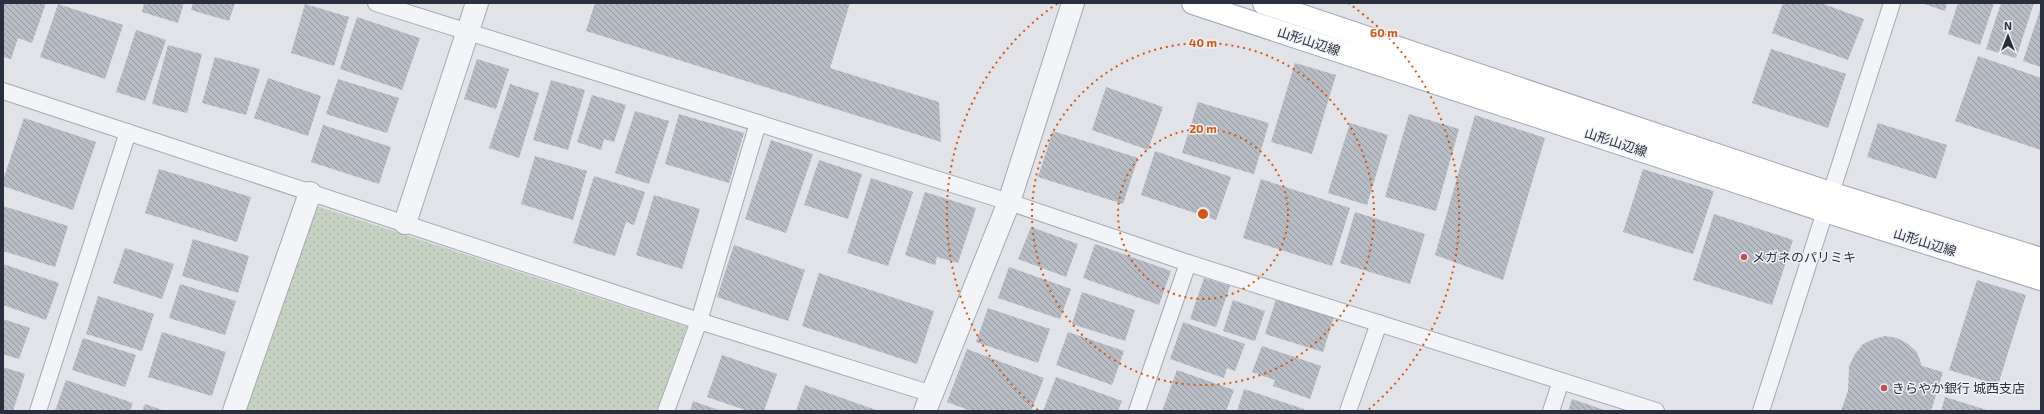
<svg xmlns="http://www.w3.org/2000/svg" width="2044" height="414" viewBox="0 0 2044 414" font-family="'Exo 2','Noto Sans JP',sans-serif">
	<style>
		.park { fill: url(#park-dots) }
		.building { fill: url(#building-back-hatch) }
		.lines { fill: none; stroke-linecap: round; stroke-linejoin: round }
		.service-casing { stroke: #a6a9b3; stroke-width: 18 }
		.minor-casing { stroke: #a6a9b3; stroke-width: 24 }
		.tertiary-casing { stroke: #a6a9b3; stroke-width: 24 }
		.primary-casing { stroke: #a1a6b4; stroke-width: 24 }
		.service { stroke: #f3f4f7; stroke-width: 16 }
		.minor { stroke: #f3f4f7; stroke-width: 22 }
		.tertiary { stroke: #f3f4f7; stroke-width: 22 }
		.primary { stroke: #fff; stroke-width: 22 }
		.ring { fill: none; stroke: #d55511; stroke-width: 2; stroke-dasharray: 2 4 }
		.poi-dot { fill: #c64e52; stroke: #f0f2f6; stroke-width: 1.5 }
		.labels { text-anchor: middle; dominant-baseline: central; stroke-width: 3; stroke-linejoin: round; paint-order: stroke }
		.street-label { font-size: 13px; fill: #2a2f3f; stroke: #f0f2f6 }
		.poi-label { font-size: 13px; fill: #2a2f3f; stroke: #f0f2f6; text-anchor: start }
		.centre { fill: #d55511; stroke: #f0f2f6; stroke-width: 2 }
		.ring-label { font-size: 12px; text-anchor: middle; font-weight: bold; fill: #d55511; stroke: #f0f2f6; stroke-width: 3; stroke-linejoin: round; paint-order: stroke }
	</style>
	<defs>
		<pattern id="park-dots" width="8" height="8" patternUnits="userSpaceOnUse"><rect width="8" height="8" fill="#c5d2c2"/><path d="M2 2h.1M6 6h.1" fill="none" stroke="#a9b5a8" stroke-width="1.8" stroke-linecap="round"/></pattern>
		<pattern id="building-back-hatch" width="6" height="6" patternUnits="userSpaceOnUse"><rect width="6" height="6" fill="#b8bcc5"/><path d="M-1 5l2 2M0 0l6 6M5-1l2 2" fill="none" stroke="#9699a1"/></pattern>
	</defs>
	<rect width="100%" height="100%" fill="#e1e3e9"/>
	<path class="park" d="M317,206L687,327L657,411H246Z"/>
	<g class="building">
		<path d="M3,3H46L32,43L18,38L11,59L3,57Z"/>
		<path d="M144,3H184L178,23L142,12Z"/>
		<path d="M193,3H235L229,21L191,10Z"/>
		<path d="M595,3H850L830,68L939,102L941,142L586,31Z"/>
		<path d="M1783,3H1821L1864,19L1848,60L1772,33Z"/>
		<path d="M1921,3H1947L1945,11Z"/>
		<path d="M1958,3H1994L1980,45L1948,34Z"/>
		<path d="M2001,3H2034L2016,58L1986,49Z"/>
		<path d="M58,4L123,25L105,79L40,57Z"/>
		<path d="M305,4L349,17L334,66L291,53Z"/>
		<path d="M2041,7V67L2023,61Z"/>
		<path d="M357,17L420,38L402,90L340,69Z"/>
		<path d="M136,30L166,40L145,101L116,92Z"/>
		<path d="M168,45L202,54L187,113L152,104Z"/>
		<path d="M1771,49L1846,74L1828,128L1752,103Z"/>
		<path d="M1978,56L2041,78V150L1955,121Z"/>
		<path d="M215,57L260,69L246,115L202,103Z"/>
		<path d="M477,59L509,69L496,109L464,99Z"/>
		<path d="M1295,63L1336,75L1312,154L1271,142Z"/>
		<path d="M268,78L321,96L308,136L254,118Z"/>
		<path d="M338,79L399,98L387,133L326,114Z"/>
		<path d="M551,80L585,90L568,150L533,140Z"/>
		<path d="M510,84L539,93L519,158L489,148Z"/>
		<path d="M1106,87L1163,107L1148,150L1092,130Z"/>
		<path d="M592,95L626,105L614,142L604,139L601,150L577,142Z"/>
		<path d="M1198,102L1269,123L1254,174L1182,153Z"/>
		<path d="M635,111L669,121L649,184L615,173Z"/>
		<path d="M679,114L744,133L729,183L665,164Z"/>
		<path d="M1409,114L1459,129L1436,211L1385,197Z"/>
		<path d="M1475,115L1545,138L1503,280L1435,255Z"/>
		<path d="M24,118L96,142L73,210L3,186V180Z"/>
		<path d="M1350,123L1388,135L1367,205L1328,193Z"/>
		<path d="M1878,123L1947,145L1936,179L1867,157Z"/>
		<path d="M323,125L391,147L379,184L311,162Z"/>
		<path d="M1053,131L1138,158L1123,204L1038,177Z"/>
		<path d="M771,140L813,154L786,233L745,219Z"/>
		<path d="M1155,151L1231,177L1216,220L1141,195Z"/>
		<path d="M535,156L587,171L573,220L521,204Z"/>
		<path d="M819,160L862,174L848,219L804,205Z"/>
		<path d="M159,169L251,197L237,242L145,213Z"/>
		<path d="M1643,169L1714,191L1693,254L1623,232Z"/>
		<path d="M594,176L645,192L634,225L626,222L615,256L573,243Z"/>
		<path d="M871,178L913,192L888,266L847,253Z"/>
		<path d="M1261,179L1350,208L1332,266L1243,238Z"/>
		<path d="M925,192L976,208L958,263L937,257L935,265L905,255Z"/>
		<path d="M654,195L700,209L682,269L636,255Z"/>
		<path d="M3,206L68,226L55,267L3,251Z"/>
		<path d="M1355,212L1425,234L1410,284L1340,263Z"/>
		<path d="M1714,214L1793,240L1772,305L1693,280Z"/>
		<path d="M1031,227L1078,244L1066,277L1018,259Z"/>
		<path d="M193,239L249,256L238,293L182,276Z"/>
		<path d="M1095,244L1171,271L1159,305L1083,278Z"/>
		<path d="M734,245L805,270L788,321L717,297Z"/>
		<path d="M125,248L174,264L162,299L113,283Z"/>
		<path d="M3,264L59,283L46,320L3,305Z"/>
		<path d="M1009,267L1071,289L1060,319L998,298Z"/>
		<path d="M819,273L934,311L917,364L802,326Z"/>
		<path d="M1204,278L1230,286L1216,327L1190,319Z"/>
		<path d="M1977,280L2026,295L1998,385L1949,370Z"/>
		<path d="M180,284L236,301L225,335L169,318Z"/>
		<path d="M1082,292L1135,310L1125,341L1072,324Z"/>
		<path d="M98,296L154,314L142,351L86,334Z"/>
		<path d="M1276,299L1334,317L1323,352L1265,334Z"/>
		<path d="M1233,300L1265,311L1255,341L1223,331Z"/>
		<path d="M988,308L1050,329L1038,363L976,342Z"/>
		<path d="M3,319L30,328L19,359L3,354Z"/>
		<path d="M1183,322L1245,344L1235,371L1227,368L1224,378L1170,359Z"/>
		<path d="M162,332L226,352L212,396L148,377Z"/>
		<path d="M1068,332L1124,351L1112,385L1056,365Z"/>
		<path d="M1885,336L1897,338L1908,344L1917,352L1922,366L1943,372L1931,411H1841L1848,391L1849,366L1855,354L1863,344L1874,339Z"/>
		<path d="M83,338L136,355L125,387L72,370Z"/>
		<path d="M1262,346L1321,366L1310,399L1273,386L1275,380L1252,372Z"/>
		<path d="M967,349L1044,378L1031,411H971L947,402Z"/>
		<path d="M722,355L777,374L764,411H748L707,397Z"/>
		<path d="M3,367L25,374L13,411H3Z"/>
		<path d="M1177,370L1234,390L1226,411H1162Z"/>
		<path d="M1056,377L1122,401L1118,411H1043Z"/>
		<path d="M66,380L133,403L130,411H55Z"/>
		<path d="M805,385L879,411H796Z"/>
		<path d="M1244,389L1304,409L1303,411H1237Z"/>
		<path d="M1945,397L1990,411H1941Z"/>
		<path d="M1572,399L1607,411H1568Z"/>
		<path d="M693,401L721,411H690Z"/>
		<path d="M145,404L165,411H142Z"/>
	</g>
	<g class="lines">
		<g class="service-casing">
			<g id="service">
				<path d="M376,3L1009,202L1188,263L1656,411"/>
				<path d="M3,91L699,321L932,394"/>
				<path d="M38,411L128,132"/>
				<path d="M666,411L699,321L758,123"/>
				<path d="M1137,411L1188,263"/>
				<path d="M1348,411L1379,323"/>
				<path d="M1551,411L1561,381"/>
				<path d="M1761,411L1892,3"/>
			</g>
		</g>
		<g class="minor-casing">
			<g id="minor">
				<path d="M405,223L477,3"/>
				<path d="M234,411L310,193"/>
			</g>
		</g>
		<g class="tertiary-casing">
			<path id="tertiary" d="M925,411L1009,202L1073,3"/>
		</g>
		<g class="primary-casing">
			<g id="primary">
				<path d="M1193,3L1825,211L2041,279"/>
				<path d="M1264,3L1830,193L2041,259"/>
			</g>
		</g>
		<use href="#service" class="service"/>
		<use href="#minor" class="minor"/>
		<use href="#tertiary" class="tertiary"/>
		<use href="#primary" class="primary"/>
	</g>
	<g class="ring">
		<circle cx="1203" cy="214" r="85"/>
		<circle cx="1203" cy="214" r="171"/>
		<path d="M1038 410A256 256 0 0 1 1058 3M1348 3A256 256 0 0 1 1368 410"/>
	</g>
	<g class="poi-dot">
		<circle cx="1744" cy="257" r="4"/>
		<circle cx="1884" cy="388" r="4"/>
	</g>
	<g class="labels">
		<g class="street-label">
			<text transform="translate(1309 41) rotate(18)">山形山辺線</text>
			<text transform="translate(1616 142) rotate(18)">山形山辺線</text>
			<text transform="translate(1925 242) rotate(17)">山形山辺線</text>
		</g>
		<g class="poi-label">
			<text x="1752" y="257">メガネのパリミキ</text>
			<text x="1892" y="388">きらやか銀行 城西支店</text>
		</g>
	</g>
	<circle cx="1203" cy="214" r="6" class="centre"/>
	<g class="ring-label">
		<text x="1384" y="37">60 m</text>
		<text x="1203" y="47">40 m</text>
		<text x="1203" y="133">20 m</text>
	</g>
	<rect width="2044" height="414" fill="none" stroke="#2a2f3f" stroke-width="8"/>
	<g transform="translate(2008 36)" stroke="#f0f2f6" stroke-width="3" paint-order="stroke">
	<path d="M0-3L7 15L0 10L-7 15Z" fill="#2a2f3f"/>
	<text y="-6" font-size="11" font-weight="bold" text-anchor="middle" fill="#2a2f3f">N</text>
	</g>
</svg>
